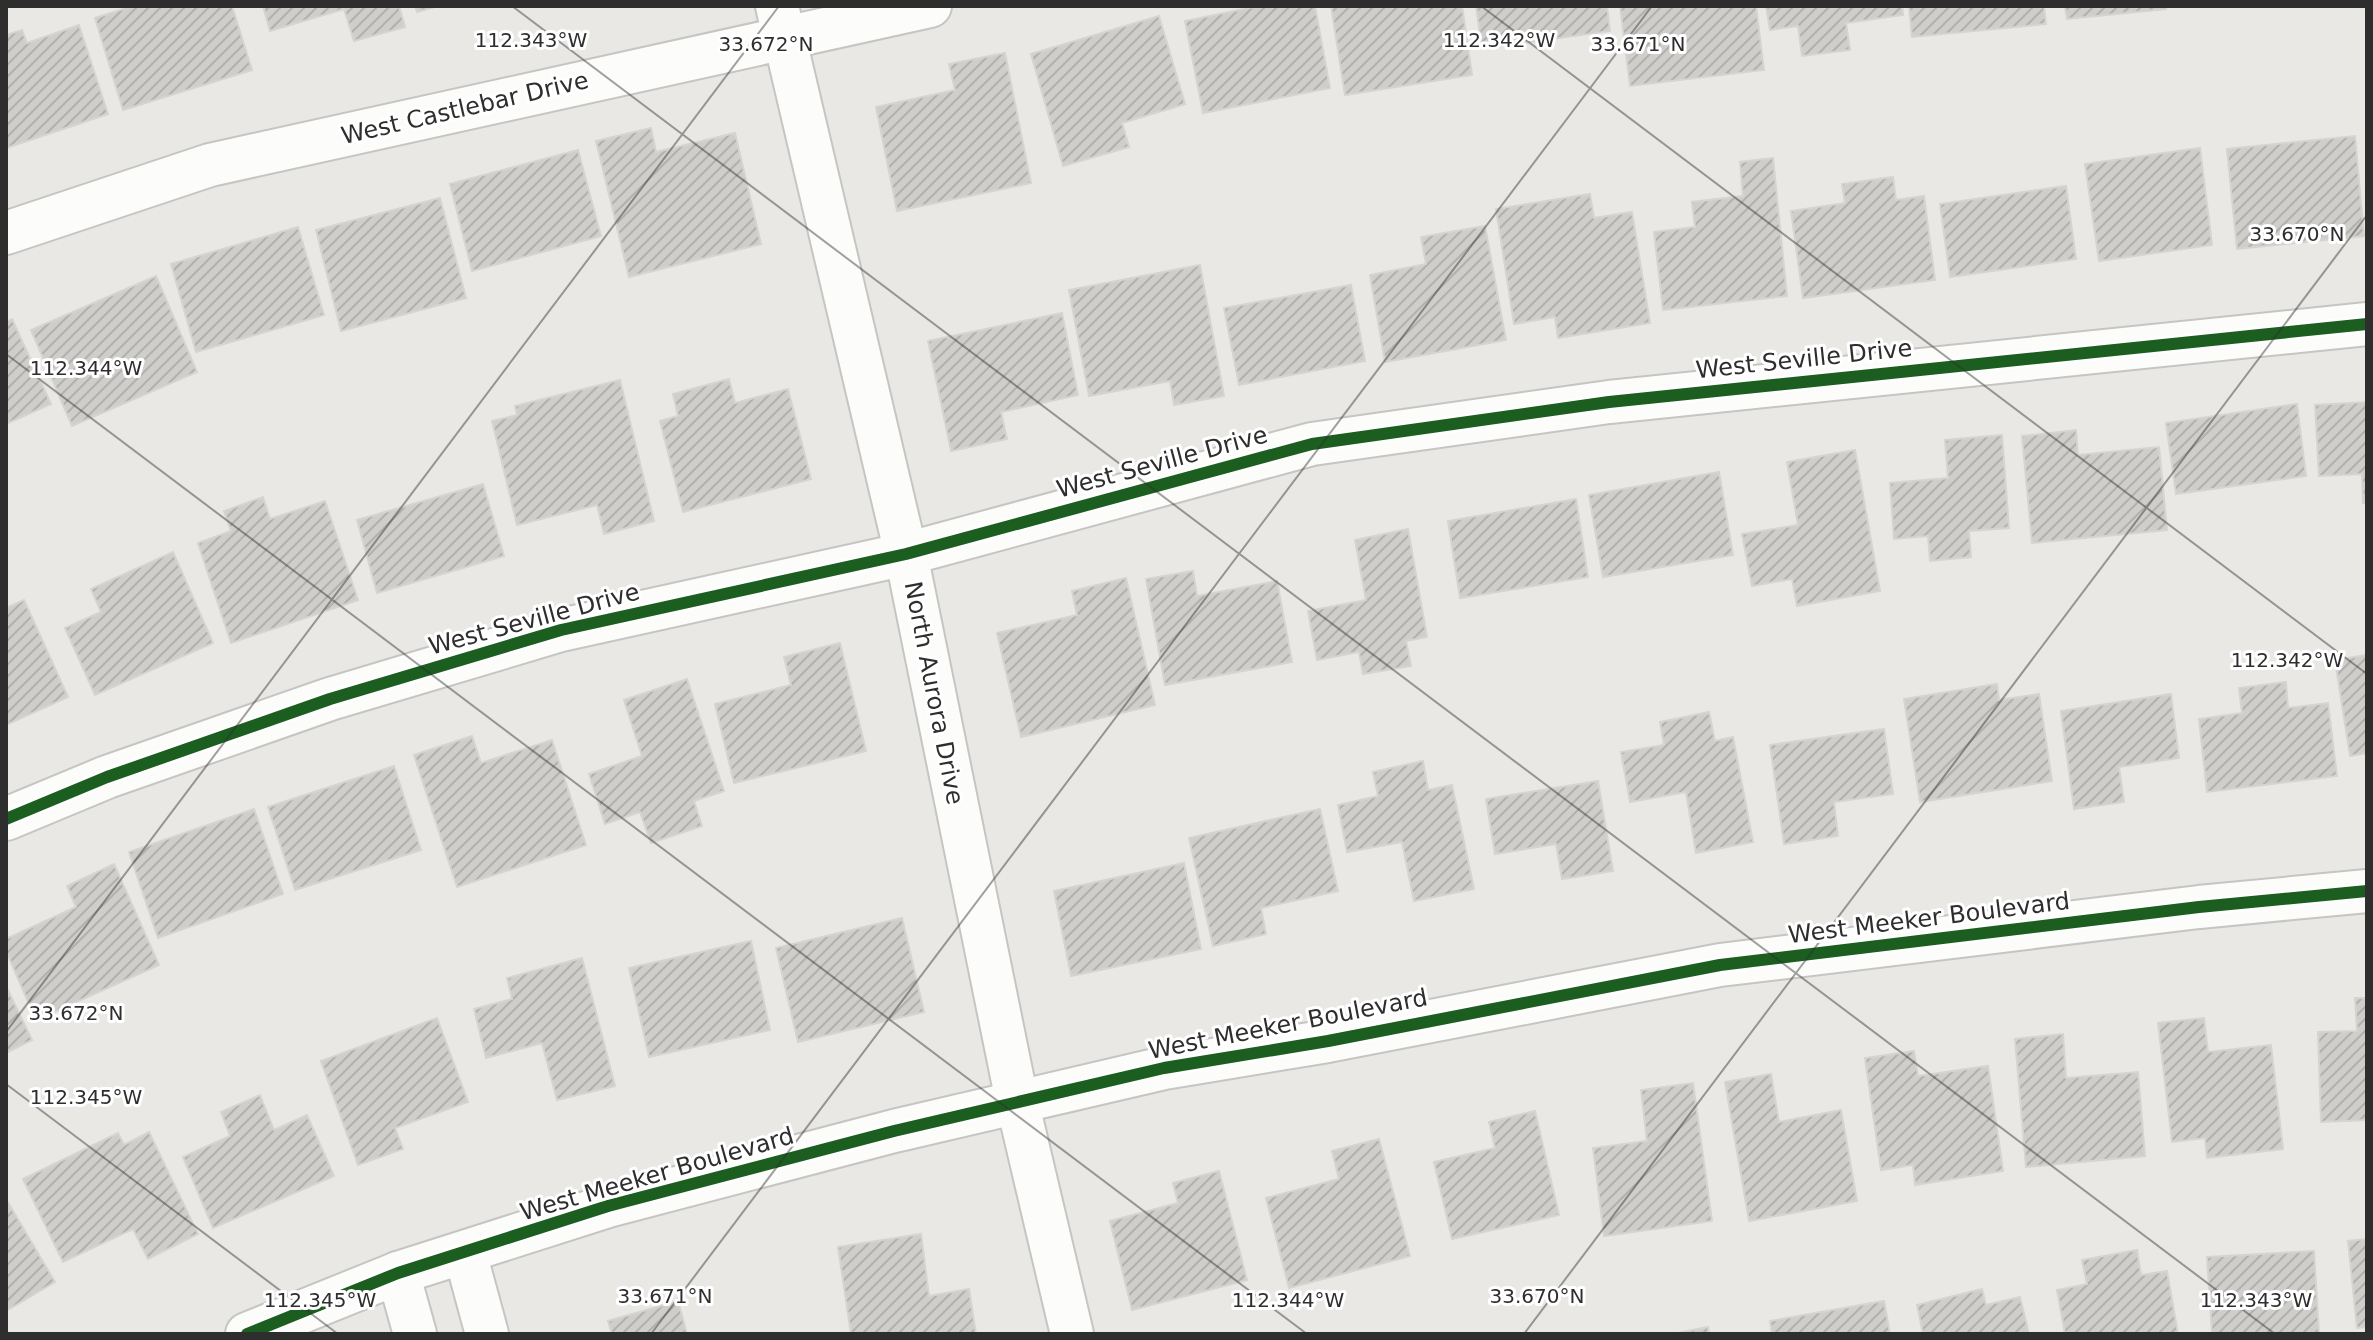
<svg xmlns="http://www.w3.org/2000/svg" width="2373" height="1340" viewBox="0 0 2373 1340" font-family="'DejaVu Sans',sans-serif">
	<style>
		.building { fill: url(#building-hatch); stroke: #d6d4d1; stroke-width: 2 }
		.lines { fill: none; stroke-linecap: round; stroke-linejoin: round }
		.minor-casing { stroke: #c5c5c4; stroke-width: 46 }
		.minor { stroke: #fcfcfb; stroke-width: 42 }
		.cycleway-casing { stroke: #fff; stroke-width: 17 }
		.cycleway { stroke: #1b5e20; stroke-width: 12 }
		.ticks { fill: none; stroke: #2e2e2e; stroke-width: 2; stroke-opacity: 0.45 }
		.labels { text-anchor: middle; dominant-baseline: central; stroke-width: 6; stroke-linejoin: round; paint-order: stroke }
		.street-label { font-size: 24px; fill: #2e2e2e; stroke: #fff }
		.ticks-label { font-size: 20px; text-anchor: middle; fill: #2e2e2e; stroke: #fff; stroke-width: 6; stroke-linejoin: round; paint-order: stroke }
	</style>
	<defs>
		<pattern id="building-hatch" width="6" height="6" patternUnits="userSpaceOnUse" patternTransform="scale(2)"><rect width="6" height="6" fill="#d0cecb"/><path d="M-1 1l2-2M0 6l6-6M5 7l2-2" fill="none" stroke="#b3b1af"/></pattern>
	</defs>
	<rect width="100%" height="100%" fill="#eae8e5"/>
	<g class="building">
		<path d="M133,6H232L252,70L123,110L95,18Z"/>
		<path d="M263,6H399L405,27L354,41L344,9L270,31Z"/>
		<path d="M415,6H438L417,12Z"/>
		<path d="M1259,6H1315L1330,88L1203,113L1185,21Z"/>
		<path d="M1331,6H1462L1472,75L1345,95Z"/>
		<path d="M1476,6H1607L1610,31L1482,49Z"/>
		<path d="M1620,6H1756L1764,70L1630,86Z"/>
		<path d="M1766,6H1902L1903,15L1846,23L1850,50L1802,56L1798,26L1770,30Z"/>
		<path d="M1909,6H2044L2046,24L1912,37Z"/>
		<path d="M2065,6H2166V9L2067,19Z"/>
		<path d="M1159,16L1185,104L1122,123L1129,147L1063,166L1031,54Z"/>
		<path d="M79,25L108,114L6,148V35L22,30L27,43Z"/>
		<path d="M1005,53L1031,183L897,211L876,107L955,90L949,64Z"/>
		<path d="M651,128L656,152L735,133L761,244L629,277L596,141Z"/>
		<path d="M2355,136L2364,236L2237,249L2227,149Z"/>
		<path d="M2200,148L2212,245L2099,261L2085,164Z"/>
		<path d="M578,150L601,236L472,271L450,184Z"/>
		<path d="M1773,158L1787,296L1663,310L1654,232L1695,227L1692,202L1743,196L1740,162Z"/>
		<path d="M1893,177L1896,200L1924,196L1935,280L1803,298L1791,211L1845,203L1842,184Z"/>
		<path d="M2066,186L2076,259L1950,277L1940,204Z"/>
		<path d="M1590,194L1594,218L1632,212L1650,323L1558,338L1555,317L1514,324L1496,209Z"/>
		<path d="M440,198L466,298L341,331L316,230Z"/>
		<path d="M1485,226L1506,340L1385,362L1370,275L1426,264L1421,237Z"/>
		<path d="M298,227L324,315L196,352L171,264Z"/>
		<path d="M1200,265L1224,396L1174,405L1170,381L1089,396L1069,290Z"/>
		<path d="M156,276L197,372L72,426L31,330Z"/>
		<path d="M1351,285L1365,361L1239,385L1224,308Z"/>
		<path d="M1062,313L1078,395L1001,412L1007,439L951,451L928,341Z"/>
		<path d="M12,319L51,404L6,424V322Z"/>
		<path d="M729,379L735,403L788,389L811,479L683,512L660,421L678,416L673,394Z"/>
		<path d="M620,380L654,521L604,534L597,505L517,525L492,421L517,415L515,406Z"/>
		<path d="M2367,402V503H2363L2362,474L2319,476L2315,405Z"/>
		<path d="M2297,404L2306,476L2176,494L2166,423Z"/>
		<path d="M2076,430L2078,455L2159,447L2167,530L2032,543L2022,436Z"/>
		<path d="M2002,435L2009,528L1969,531L1971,557L1930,561L1928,536L1894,539L1890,483L1948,478L1945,440Z"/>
		<path d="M1855,450L1880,591L1797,606L1792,579L1752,586L1742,534L1798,525L1787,462Z"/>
		<path d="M1719,472L1733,555L1603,577L1589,495Z"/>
		<path d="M483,484L504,556L377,593L357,520Z"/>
		<path d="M263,497L270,519L325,501L358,600L231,643L198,543L231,531L224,511Z"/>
		<path d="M1576,499L1588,577L1460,598L1448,521Z"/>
		<path d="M1408,529L1427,637L1406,641L1411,666L1363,674L1359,652L1317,660L1308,611L1366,600L1355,540Z"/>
		<path d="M173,552L213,643L95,695L65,628L101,612L91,589Z"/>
		<path d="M1193,571L1197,596L1277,581L1292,662L1165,685L1146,579Z"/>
		<path d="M1126,578L1155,705L1021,737L997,633L1077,615L1072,591Z"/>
		<path d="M24,600L68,697L6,725V608Z"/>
		<path d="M840,643L866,751L734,783L715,704L791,685L784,657Z"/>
		<path d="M2367,655V753L2350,756L2335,660Z"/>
		<path d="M687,679L724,791L694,801L702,826L651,843L640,812L605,824L589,774L642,756L624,700Z"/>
		<path d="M2286,682L2288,708L2328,703L2337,776L2207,792L2199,719L2242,713L2239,688Z"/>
		<path d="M1997,684L1999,700L2039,694L2052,781L1920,802L1904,699Z"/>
		<path d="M2171,694L2179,758L2119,767L2124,802L2074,809L2061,711Z"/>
		<path d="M1709,712L1715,741L1733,737L1753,842L1696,853L1686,792L1630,802L1621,752L1664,745L1660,722Z"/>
		<path d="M1884,729L1893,794L1834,802L1838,836L1784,844L1770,745Z"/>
		<path d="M472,736L481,763L552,740L586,845L457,887L414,755Z"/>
		<path d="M1423,761L1428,790L1452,785L1474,889L1414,901L1402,842L1347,852L1338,805L1378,796L1373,772Z"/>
		<path d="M394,766L421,850L295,890L268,807Z"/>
		<path d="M1598,781L1613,871L1562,879L1556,844L1495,854L1486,799Z"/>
		<path d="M254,809L283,894L158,938L129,852Z"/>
		<path d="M1320,809L1338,891L1261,908L1266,934L1213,946L1189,838Z"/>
		<path d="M1184,863L1201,949L1071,976L1054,891Z"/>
		<path d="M114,864L159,965L36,1020L6,951V939L76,907L67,886Z"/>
		<path d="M902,918L924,1012L798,1042L776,948Z"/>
		<path d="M751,941L770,1030L649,1057L629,968Z"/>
		<path d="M582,958L615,1086L557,1100L542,1043L486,1058L474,1009L512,999L507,978Z"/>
		<path d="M6,986L32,1040L6,1053Z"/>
		<path d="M2355,998H2367V1120L2321,1122L2318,1032L2357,1031Z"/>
		<path d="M437,1018L468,1102L395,1128L403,1149L358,1165L321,1061Z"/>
		<path d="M2204,1018L2208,1052L2271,1045L2283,1149L2207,1158L2205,1138L2172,1142L2158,1023Z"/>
		<path d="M2063,1034L2066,1078L2138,1072L2145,1156L2026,1167L2015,1039Z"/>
		<path d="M1914,1051L1918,1076L1988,1066L2003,1171L1915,1185L1913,1165L1881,1170L1865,1058Z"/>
		<path d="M1771,1074L1779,1122L1841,1110L1857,1201L1749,1221L1725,1082Z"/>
		<path d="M1693,1083L1712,1221L1604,1236L1593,1148L1647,1141L1641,1090Z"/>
		<path d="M260,1095L274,1130L307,1115L334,1176L213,1228L183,1157L230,1136L221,1112Z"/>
		<path d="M1535,1111L1559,1215L1452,1239L1434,1162L1495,1148L1489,1122Z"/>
		<path d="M149,1132L198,1234L148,1259L133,1229L63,1262L23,1179L118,1133L124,1145Z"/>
		<path d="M1379,1139L1410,1256L1289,1288L1266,1198L1339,1179L1332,1151Z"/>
		<path d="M1219,1171L1247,1280L1132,1310L1110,1221L1178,1203L1173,1183Z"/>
		<path d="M6,1199L55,1282L6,1311Z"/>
		<path d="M921,1234L929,1296L969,1289L976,1334H851L838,1247Z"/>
		<path d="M2367,1239V1327L2357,1328L2348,1241Z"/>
		<path d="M2137,1250L2141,1275L2167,1271L2178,1334H2065L2057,1290L2087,1284L2082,1260Z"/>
		<path d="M2314,1251L2319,1334H2212L2207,1257Z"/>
		<path d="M1982,1289L1986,1305L2020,1297L2029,1334H1923L1917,1305Z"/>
		<path d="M678,1301L687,1334H612L608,1321Z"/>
		<path d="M1884,1301L1890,1334H1772L1770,1321Z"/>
		<path d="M1708,1327L1709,1334H1673Z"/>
	</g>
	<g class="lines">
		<g class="minor-casing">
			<g id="minor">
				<path d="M777,6L906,554L1017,1101L1072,1334"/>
				<path d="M6,233L210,165L930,6"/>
				<path d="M6,819L107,777L330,699L561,630L906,554L1312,444L1609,402L2367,324"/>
				<path d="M465,1253L487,1334"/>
				<path d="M398,1273L415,1334"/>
				<path d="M247,1334L398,1273L608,1206L894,1131L1164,1068L1328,1041L1720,965L2199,907L2367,891"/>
			</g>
		</g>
		<use href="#minor" class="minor"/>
		<g class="cycleway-casing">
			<g id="cycleway">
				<path d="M6,819L107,777L330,699L561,630L906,554L1312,444L1609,402L2367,324"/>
				<path d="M247,1334L398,1273L608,1206L894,1131L1164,1068L1328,1041L1720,965L2199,907L2367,891"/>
			</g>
		</g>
		<use href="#cycleway" class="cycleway"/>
	</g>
	<path class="ticks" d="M512,6L2275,1334M1481,6L2367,674M6,354L1307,1334M6,1032L779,6M6,1084L338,1334M651,1334L1652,6M1524,1334L2367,215"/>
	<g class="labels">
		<g class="street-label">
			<text transform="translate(465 108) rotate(-13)">West Castlebar Drive</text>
			<text transform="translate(1804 359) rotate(-6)">West Seville Drive</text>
			<text transform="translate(1162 462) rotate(-15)">West Seville Drive</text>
			<text transform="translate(534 619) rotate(-15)">West Seville Drive</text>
			<text transform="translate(934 693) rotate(79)">North Aurora Drive</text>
			<text transform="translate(1929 918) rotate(-7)">West Meeker Boulevard</text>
			<text transform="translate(1288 1024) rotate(-11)">West Meeker Boulevard</text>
			<text transform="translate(657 1174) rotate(-16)">West Meeker Boulevard</text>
		</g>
	</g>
	<g class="ticks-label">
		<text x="531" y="47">112.343°W</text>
		<text x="1499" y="47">112.342°W</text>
		<text x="766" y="51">33.672°N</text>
		<text x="1638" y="51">33.671°N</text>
		<text x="2297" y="241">33.670°N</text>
		<text x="86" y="375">112.344°W</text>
		<text x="2287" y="667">112.342°W</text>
		<text x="76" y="1020">33.672°N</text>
		<text x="86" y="1104">112.345°W</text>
		<text x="665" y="1303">33.671°N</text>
		<text x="1537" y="1303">33.670°N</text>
		<text x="320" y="1307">112.345°W</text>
		<text x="1288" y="1307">112.344°W</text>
		<text x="2256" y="1307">112.343°W</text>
	</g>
	<rect width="2373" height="1340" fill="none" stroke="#2e2e2e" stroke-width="16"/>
</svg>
